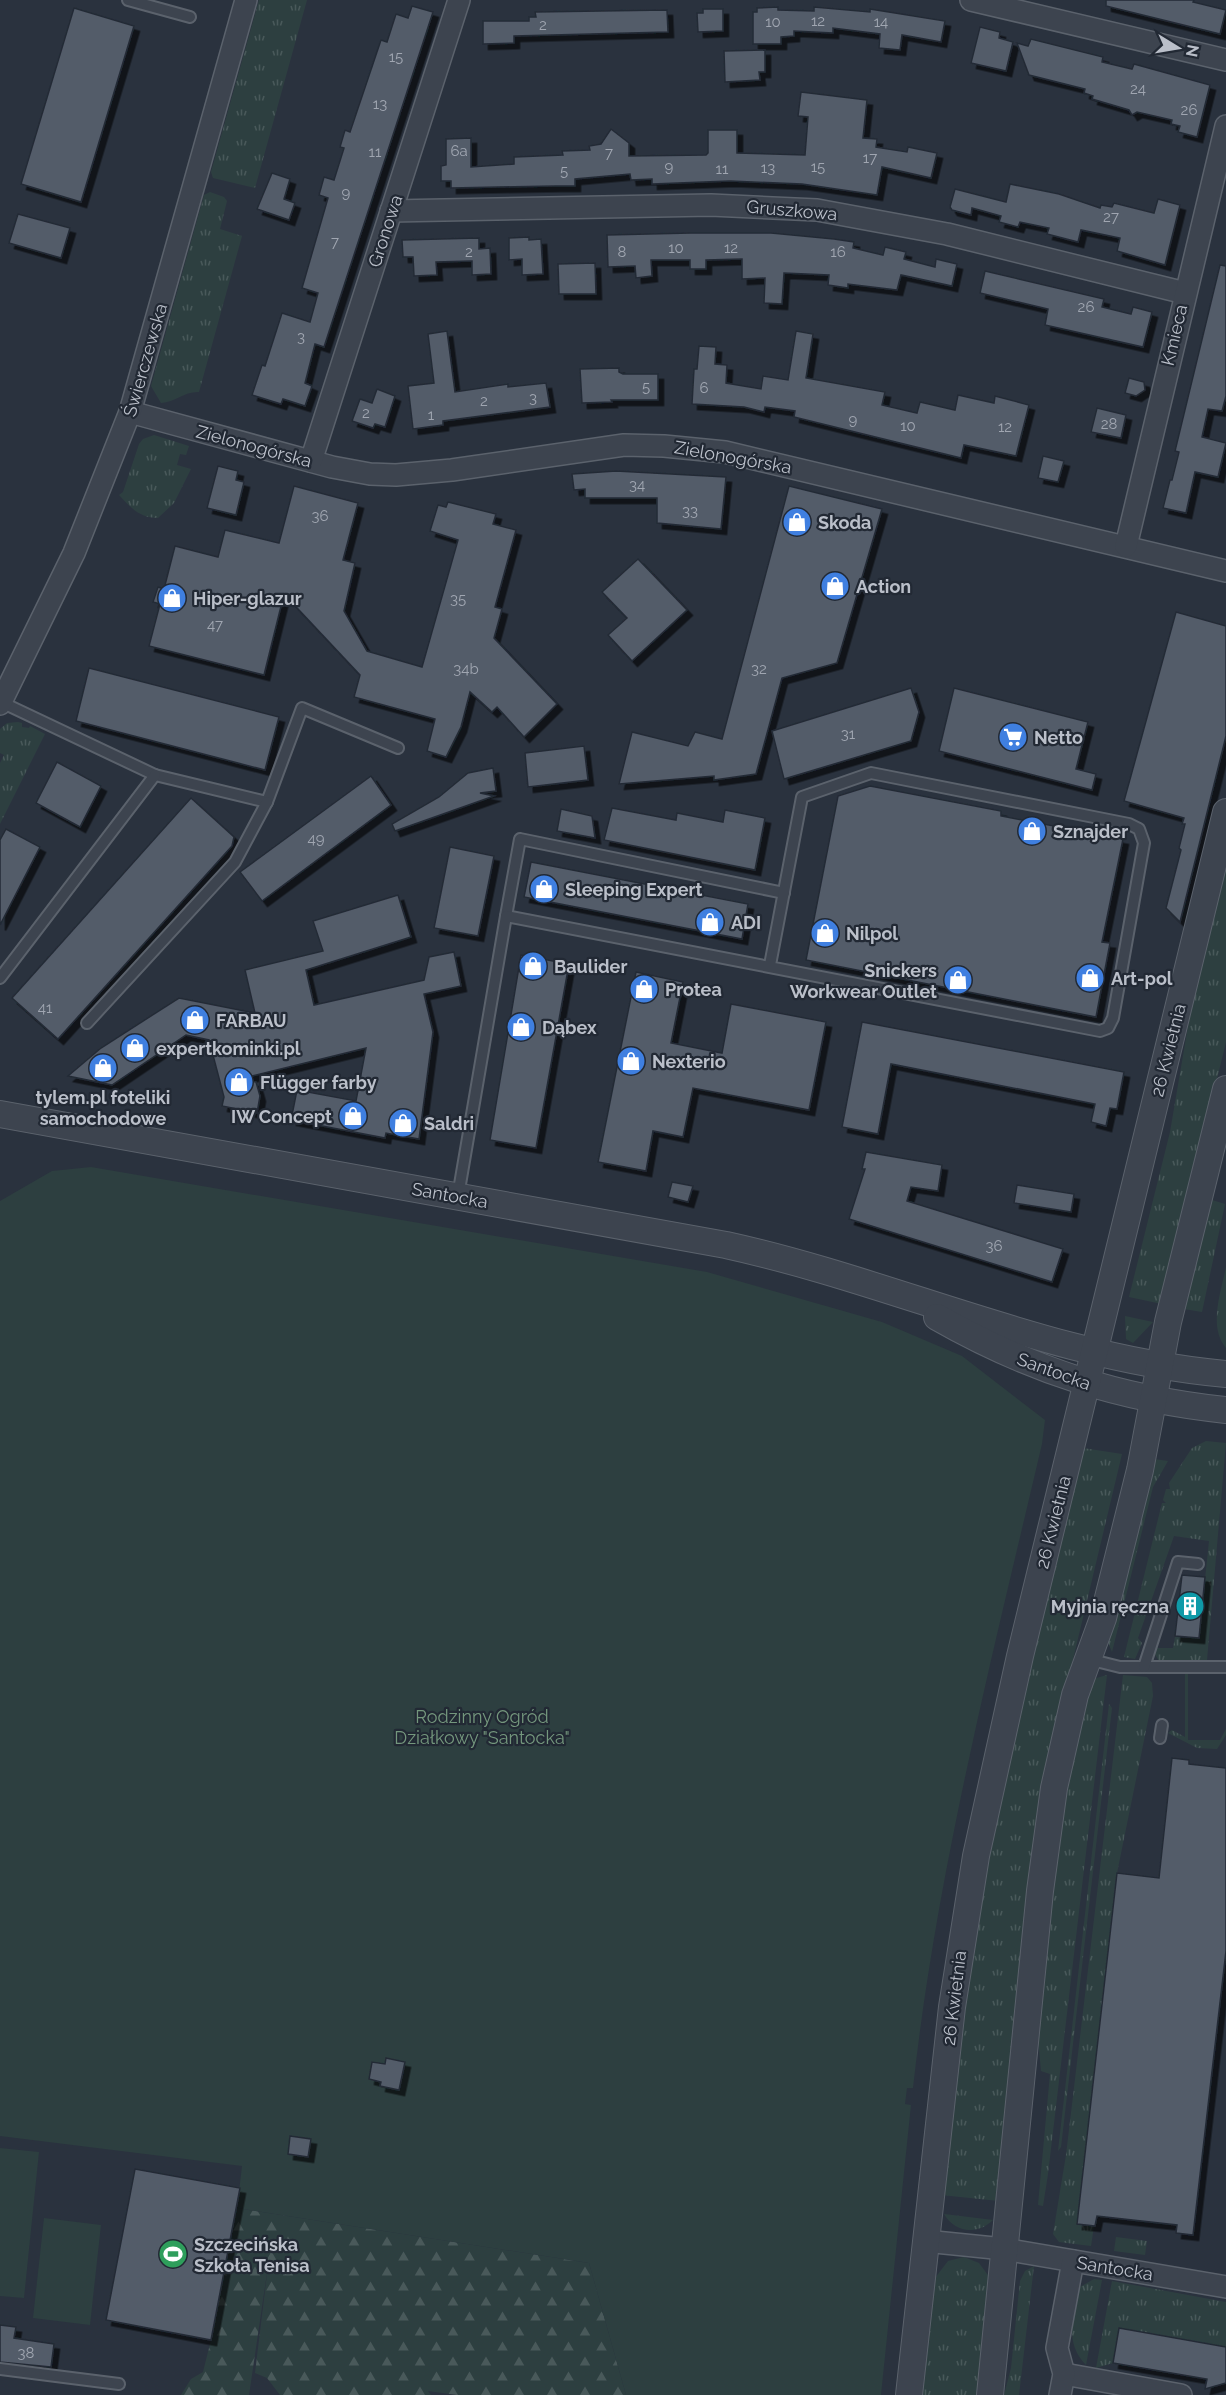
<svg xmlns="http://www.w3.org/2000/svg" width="1226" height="2395" viewBox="0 0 1226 2395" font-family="Raleway,sans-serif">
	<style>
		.grass { fill: url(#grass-tufts) }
		.forest { fill: url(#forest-firs) }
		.garden { fill: #2d3f40 }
		.building { fill: #535b69; stroke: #242b36; stroke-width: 1.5; filter: url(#shadow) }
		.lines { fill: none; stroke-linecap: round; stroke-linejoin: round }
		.service-casing { stroke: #5b626c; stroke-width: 14 }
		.minor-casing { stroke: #5b626c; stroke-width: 24 }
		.tertiary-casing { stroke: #5b626c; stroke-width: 28 }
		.service { stroke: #3d444f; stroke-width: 10 }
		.minor { stroke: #3d444f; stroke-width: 21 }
		.tertiary { stroke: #3d444f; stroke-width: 26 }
		.labels { text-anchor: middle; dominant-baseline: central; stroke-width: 4.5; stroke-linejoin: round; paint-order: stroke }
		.number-label { font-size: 15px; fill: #a0a6b1 }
		.street-label { font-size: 18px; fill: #babfc9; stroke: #222934 }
		.poi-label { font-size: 18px; font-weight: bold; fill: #babfc9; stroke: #222934; text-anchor: start }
		.park-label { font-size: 18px; fill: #74977d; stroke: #222934 }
	</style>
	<defs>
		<pattern id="grass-tufts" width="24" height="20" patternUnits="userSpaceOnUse" patternTransform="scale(1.5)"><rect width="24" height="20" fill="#2d3f40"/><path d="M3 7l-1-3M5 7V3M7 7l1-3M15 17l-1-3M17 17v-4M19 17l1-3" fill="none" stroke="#49595a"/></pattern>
		<pattern id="forest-firs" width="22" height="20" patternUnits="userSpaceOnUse" patternTransform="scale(1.5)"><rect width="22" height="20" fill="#2d3f40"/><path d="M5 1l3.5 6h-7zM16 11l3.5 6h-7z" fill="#49595a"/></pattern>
		<filter id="shadow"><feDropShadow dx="5.5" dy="5.5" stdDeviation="0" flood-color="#0009"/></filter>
	</defs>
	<rect width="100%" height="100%" fill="#2a323e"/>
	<g class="grass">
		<path d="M259,0H307L255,188L213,178L211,172Z"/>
		<path d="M210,192L224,197L227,201L220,229L242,236L199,392C185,391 175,402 161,403L151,386L204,195Z"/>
		<path d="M154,435L189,446L186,455L180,454L177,465L191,469L174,503L158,518C140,518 131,508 119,495L123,492L139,444L143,439Z"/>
		<path d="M18,722L22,723V727L29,728L30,726L45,734L0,824V763L4,755L0,753V729L7,723Z"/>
		<path d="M1226,857V1042L1162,1304L1129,1297L1170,1132L1193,997Z"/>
		<path d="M1212,1200L1225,1204L1202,1312L1184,1309L1207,1210H1209Z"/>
		<path d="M1226,1267V1348C1208,1327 1221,1292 1226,1267Z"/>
		<path d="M1125,1316L1153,1322L1133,1343L1126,1339Z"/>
		<path d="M1206,1441L1226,1443L1207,1660L1159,1661L1153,1651L1157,1648H1173L1175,1637L1199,1638L1209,1541L1174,1536L1138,1638L1142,1643L1135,1659L1124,1657L1162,1503H1166L1163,1500L1166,1489H1170L1169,1483L1192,1448Z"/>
		<path d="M1083,1448L1122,1454L1065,1693L999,2201L941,2195L967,1982L1002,1781Z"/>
		<path d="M1154,1459L1168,1461L1153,1487L1112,1652L1107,1640Z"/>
		<path d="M1185,1674H1188V1740H1220L1226,1729V1735L1217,1749L1197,1748L1168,1733L1172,1730L1185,1737Z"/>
		<path d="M1107,1675L1048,2174L1043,2206L1038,2205L1050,2074L1041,2071L1037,2027L1055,1849L1072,1747L1093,1679Z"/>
		<path d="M1123,1675L1147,1677L1152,1683L1153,1696L1117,1873L1077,2224L1094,2226L1091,2246L1059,2242L1053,2234L1066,2155Z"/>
		<path d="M1109,1704L1112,1708L1061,2147L1058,2151Z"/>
		<path d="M944,2214L993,2220C978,2235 955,2233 944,2214Z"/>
		<path d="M1116,2237L1147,2241L1145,2255L1114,2251Z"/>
		<path d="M964,2257L979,2263L990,2278L980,2395H920L935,2278L948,2261Z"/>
		<path d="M1034,2266L1019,2395H1004L1011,2368L1020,2281L1025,2271Z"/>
		<path d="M1094,2279L1102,2280L1086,2365C1064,2343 1073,2315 1078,2288Z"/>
		<path d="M1112,2281L1226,2302V2347L1119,2329L1113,2363L1096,2368Z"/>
	</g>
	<path class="forest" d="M237,2208L589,2263L626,2395H457L428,2391L431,2395H280L267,2378L255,2373L268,2266L249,2395H181L191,2379L203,2372L211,2340Z"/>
	<g class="garden">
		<path d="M91,1167L707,1272L882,1322L962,1356L1045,1420L1042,1444C992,1658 937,1870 913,2088H907L905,2104L911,2105L881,2395H626L589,2263L237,2208L242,2166L0,2136V1201L52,1171Z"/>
		<path d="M0,2148L39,2152L24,2298L0,2296Z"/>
		<path d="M44,2218L101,2225L90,2325L33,2318Z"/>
	</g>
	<g class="building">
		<path d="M1106,0H1194L1193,2L1226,10L1220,34L1106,6Z"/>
		<path d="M412,6L433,12L324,347L315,344L305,383L312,386L305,406L283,399L281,404L252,395L262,365L265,366L282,313L310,322L318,293L302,288L328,198L319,195L324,177L334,180L344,148L340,147L345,130L350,132L381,40L387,42L396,14L408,18Z"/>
		<path d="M778,7V10L814,11V7L870,12V9L945,21L941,42L902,35L900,50L879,48L880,34L833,28V33L794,31V36L781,37V44H753V12H757V8Z"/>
		<path d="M74,8L134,26L81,202L21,184Z"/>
		<path d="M703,9H723V31L698,32L697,13H703Z"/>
		<path d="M667,10L668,32L514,36V43L483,44V21H529V17H536L535,12Z"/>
		<path d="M980,27L1000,32L999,38L1013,42L1006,71L971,63Z"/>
		<path d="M1031,39L1103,57L1102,62L1132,69L1134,64L1210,85L1197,137L1178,132L1180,126L1171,124L1172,120L1137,112L1132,115L1129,110L1092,99L1093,96L1084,93L1085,89L1029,75L1017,43L1028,46Z"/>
		<path d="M765,50V72H759L760,80L725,82L724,51Z"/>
		<path d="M801,92L867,100L863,138L877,139L876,147L907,152L908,147L937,153L931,178L882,167L877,195L802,184L730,181L652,184V179L631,180L630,174L575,179V186H555L451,188V181H441V166L446,165V139L471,138V167L514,164V157L563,155L562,151L590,150L589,146L601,144L611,129L629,143V156L706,155L708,153V130H737V153L805,155L808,117L798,116Z"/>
		<path d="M272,173L290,179L284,199L295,203L289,220L257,209Z"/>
		<path d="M1010,184L1059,194L1100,208L1101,205L1112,207L1114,203L1154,213L1158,199L1180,205L1165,265L1117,251L1120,238L1081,230L1078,242L1047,234L1049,228L1020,222L1018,227L999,222L1001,216L972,208L971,215L952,210L950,207L955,189L1006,202Z"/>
		<path d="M18,214L70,228L61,258L9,243Z"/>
		<path d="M691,233H771L834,239L854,242L853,248L883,255L885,247L906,252L904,259L935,267L936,259L957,264L952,286L901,275L897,290L848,284V288L828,285L829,275L784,273L782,304L764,303L765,278L742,279V259L706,260V269H690V260H651L652,276L636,278L635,266L608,267L607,235Z"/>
		<path d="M529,237V240L541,239L543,274L522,275V259L509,260V238Z"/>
		<path d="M479,238V249L490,248L491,274L472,275V261L436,262L437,275L414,276L413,257H403L402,240Z"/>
		<path d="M595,263L596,294H559L558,264Z"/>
		<path d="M1220,265L1226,266V396L1222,411L1208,409L1202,437L1226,443L1218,477L1195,472L1186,513L1163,508L1170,480H1172L1179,452L1175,451Z"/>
		<path d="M985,271L1104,299L1102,307L1131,314L1133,307L1152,312L1143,347L1045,325L1048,309L980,293Z"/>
		<path d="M447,331L455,392L508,384V387L546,383L550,407L443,421V425L413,429L408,386L434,383L428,334Z"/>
		<path d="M796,331L813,334L806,378L885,392L882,405L917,413L920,402L955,410L958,395L994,403L995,396L1029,405L1016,456L964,445L961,458L794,417L795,411L765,407L764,412L744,407L692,404L694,369H697L699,346L716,347L715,364L727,365L726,383L761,389L763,376L788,380Z"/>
		<path d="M619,368V372L623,374H658V400H611L612,402L582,403L580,369Z"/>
		<path d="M1129,378L1144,382L1145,390L1136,396L1125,393Z"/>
		<path d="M377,389L395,396L385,427L375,424L373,428L352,421L360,399L372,403Z"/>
		<path d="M1097,408L1126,415L1121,438L1091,432Z"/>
		<path d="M1043,456L1064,461L1058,482L1038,478Z"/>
		<path d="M218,466L238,471L236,480L244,482L236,515L207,508Z"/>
		<path d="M616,471L726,477L721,529L657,523V498H585V489L574,490L572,474Z"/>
		<path d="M294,486L358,503L343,560L355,563L344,611L367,651L422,667L458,540L430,531L438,505L446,507L448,502L496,514L493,524L516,530L495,607L502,609L494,638L557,704L524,737L497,707L492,712L470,692L461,727L446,757L427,751L435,719L354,697L360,675L284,594L264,675L149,646L160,604L153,602L158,587L164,589L175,546L218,557L225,530L279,543Z"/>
		<path d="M789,486L882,509L837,663L782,678L756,774L714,780V776L619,784L632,732L688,746L695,732L722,739Z"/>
		<path d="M638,559L687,610L632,661L608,635L627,618L602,592Z"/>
		<path d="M1176,612L1226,626V736L1180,922L1166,908L1181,850L1179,848L1185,824H1182L1184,818L1124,801Z"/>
		<path d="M89,668L279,717L265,770L76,721Z"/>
		<path d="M911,688L919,712L911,741L784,779L772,731Z"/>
		<path d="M954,688L1088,722L1076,769L1096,774L1092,790L939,751Z"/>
		<path d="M584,746L588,780L528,787L525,753Z"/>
		<path d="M57,762L101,786L80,827L36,803Z"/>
		<path d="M493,768L496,791L480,793L494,796L395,831L392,824L439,797L468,773Z"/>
		<path d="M371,776L391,805L262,901L240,872Z"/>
		<path d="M870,786L1001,811V816L1123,839L1102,942L1110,943L1096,1017L806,960L838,796Z"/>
		<path d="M191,798L234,837L232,846L58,1039L12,998Z"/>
		<path d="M612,808L676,820L677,813L723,822L725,810L765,818L755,870L604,840Z"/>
		<path d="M561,809L592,816L595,838L557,831Z"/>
		<path d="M6,829L40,847L0,925V840Z"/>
		<path d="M450,847L494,856L478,936L434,928Z"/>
		<path d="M531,862L748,904L742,939L524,897Z"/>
		<path d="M398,895L411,937L306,970L314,1005L424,980L429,957L454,952L461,986L424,994L433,1032L419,1139L386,1133L385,1138L291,1120L297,1090L356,1101L366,1048L240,1079L256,1082L260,1096L257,1113L222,1106L224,1097L209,1040L186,1035L112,1085L68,1076L101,1048L179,998L255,1013L245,970L323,951L313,921Z"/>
		<path d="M521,955L569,964L536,1148L490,1140Z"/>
		<path d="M636,972L683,982L671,1043L722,1053L731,1004L826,1022L809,1110L693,1088L683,1137L653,1131L646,1171L598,1162Z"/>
		<path d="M862,1022L1124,1072L1117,1109L1110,1108L1106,1126L1091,1122L1095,1104L891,1064L878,1134L842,1127Z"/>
		<path d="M866,1152L942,1165L938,1191L911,1187L907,1201L1063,1249L1052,1282L849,1219L865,1169H862Z"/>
		<path d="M672,1182L693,1186L688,1202L668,1197Z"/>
		<path d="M1017,1185L1074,1194L1071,1212L1014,1203Z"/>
		<path d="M1182,1575L1205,1577L1199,1638L1175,1636Z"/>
		<path d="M1172,1758L1189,1760V1764L1226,1768V1951L1193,2235L1176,2233L1177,2225L1097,2216L1095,2226L1077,2224L1117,1873L1159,1878Z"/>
		<path d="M386,2058L405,2062L399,2090L380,2086L381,2082L369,2079L372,2062L385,2064Z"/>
		<path d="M290,2136L311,2139L308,2157L288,2154Z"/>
		<path d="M135,2169L240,2188L211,2340L106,2320Z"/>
		<path d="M0,2325L16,2327L14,2338L54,2344L51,2367L0,2362Z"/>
		<path d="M1119,2328L1226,2347V2383L1205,2389L1207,2379L1113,2363Z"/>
	</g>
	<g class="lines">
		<g class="service-casing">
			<g id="service">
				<path d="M128,0L190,17"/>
				<path d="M1,702L155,775L267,802L302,708L398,748"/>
				<path d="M506,916L520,839L784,893"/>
				<path d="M0,978L155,775"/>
				<path d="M87,1023L235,862L267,802"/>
				<path d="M458,1196L506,916L1100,1031L1108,1028L1113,1018L1144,843L1139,829L1129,824L871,773L802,797L770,965"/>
				<path d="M1088,1659L1120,1667H1226"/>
				<path d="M1144,1667L1178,1562L1198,1564"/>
				<path d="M1160,1738L1162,1725"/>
				<path d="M0,2369L119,2384"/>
			</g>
		</g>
		<g class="minor-casing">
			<g id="minor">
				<path d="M971,0L1226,60"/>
				<path d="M391,211L711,205L817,210L947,234L1185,293"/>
				<path d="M130,412L332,467L370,474L396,475L452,470L624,445L664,446L725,452L1226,571"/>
				<path d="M311,461L459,0"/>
				<path d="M1126,546L1226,126"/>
				<path d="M0,704L74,553L130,412L246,0"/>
				<path d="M925,2241L1004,2249L1226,2287"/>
				<path d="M1064,2374L1181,2395"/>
				<path d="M1060,2395L1064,2374L1057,2348L1073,2261"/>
			</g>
		</g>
		<g class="tertiary-casing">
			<g id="tertiary">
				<path d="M0,1114L726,1245C895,1282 1053,1359 1226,1374"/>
				<path d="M937,1317C1030,1370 1120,1399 1226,1410"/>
				<path d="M909,2395L952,2007L976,1856L1020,1656L1226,812"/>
				<path d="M990,2395L1040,1891L1054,1788L1075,1695L1103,1618L1140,1470L1168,1322L1226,1089"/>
			</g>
		</g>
		<use href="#service" class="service"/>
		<use href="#minor" class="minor"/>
		<use href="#tertiary" class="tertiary"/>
	</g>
	<defs>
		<g id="shop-disc" transform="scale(1.5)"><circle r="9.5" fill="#3f7fe0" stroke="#222934"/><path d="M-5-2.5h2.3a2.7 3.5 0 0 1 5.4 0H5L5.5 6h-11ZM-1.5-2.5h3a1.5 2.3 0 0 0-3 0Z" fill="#fff"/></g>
		<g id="supermarket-disc" transform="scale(1.5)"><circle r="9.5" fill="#3f7fe0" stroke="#222934"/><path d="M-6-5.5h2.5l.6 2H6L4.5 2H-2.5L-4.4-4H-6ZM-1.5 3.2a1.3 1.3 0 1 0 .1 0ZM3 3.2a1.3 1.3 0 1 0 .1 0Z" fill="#fff"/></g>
		<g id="building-disc" transform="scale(1.5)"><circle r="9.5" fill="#0f9aa8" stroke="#222934"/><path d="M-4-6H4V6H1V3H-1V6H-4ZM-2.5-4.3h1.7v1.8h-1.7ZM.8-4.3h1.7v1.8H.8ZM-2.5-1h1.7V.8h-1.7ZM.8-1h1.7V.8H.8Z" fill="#fff"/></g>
		<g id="stadium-disc" transform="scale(1.5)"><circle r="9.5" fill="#2e9e5b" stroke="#222934"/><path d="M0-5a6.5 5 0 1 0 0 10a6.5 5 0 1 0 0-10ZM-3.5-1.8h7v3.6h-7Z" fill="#fff"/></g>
	</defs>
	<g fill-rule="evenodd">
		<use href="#shop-disc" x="797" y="522"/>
		<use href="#shop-disc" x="835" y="586"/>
		<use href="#shop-disc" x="172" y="598"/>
		<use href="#supermarket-disc" x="1013" y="737"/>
		<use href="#shop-disc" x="1032" y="831"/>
		<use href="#shop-disc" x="544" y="889"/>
		<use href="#shop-disc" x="710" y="922"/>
		<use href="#shop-disc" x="825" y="933"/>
		<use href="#shop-disc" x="533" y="966"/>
		<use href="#shop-disc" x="1090" y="978"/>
		<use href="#shop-disc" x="958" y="980"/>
		<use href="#shop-disc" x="644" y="989"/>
		<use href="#shop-disc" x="195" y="1020"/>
		<use href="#shop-disc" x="521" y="1027"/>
		<use href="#shop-disc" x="135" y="1048"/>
		<use href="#shop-disc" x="631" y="1061"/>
		<use href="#shop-disc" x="103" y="1068"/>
		<use href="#shop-disc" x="239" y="1082"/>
		<use href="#shop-disc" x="353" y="1116"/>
		<use href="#shop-disc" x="403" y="1123"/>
		<use href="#building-disc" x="1190" y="1606"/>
		<use href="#stadium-disc" x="173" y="2254"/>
	</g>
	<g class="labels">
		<g class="number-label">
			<text x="818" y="21">12</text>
			<text x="773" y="22">10</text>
			<text x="881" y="22">14</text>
			<text x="543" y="25">2</text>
			<text x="396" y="57">15</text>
			<text x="1138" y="89">24</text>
			<text x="380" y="104">13</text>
			<text x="1189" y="110">26</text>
			<text x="459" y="151">6a</text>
			<text x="375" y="152">11</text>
			<text x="609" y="153">7</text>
			<text x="870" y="158">17</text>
			<text x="669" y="167">9</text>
			<text x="818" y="167">15</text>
			<text x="768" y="168">13</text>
			<text x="722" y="169">11</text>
			<text x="564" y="171">5</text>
			<text x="346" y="193">9</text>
			<text x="1111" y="217">27</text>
			<text x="335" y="242">7</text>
			<text x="676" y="248">10</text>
			<text x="731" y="248">12</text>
			<text x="469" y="252">2</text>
			<text x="622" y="252">8</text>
			<text x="838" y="252">16</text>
			<text x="1086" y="307">26</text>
			<text x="301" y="337">3</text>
			<text x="646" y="387">5</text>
			<text x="704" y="388">6</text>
			<text x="533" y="398">3</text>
			<text x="484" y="401">2</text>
			<text x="366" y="413">2</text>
			<text x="431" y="415">1</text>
			<text x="853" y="420">9</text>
			<text x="1109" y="424">28</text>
			<text x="908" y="426">10</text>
			<text x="1005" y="427">12</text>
			<text x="637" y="485">34</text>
			<text x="690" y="511">33</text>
			<text x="320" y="516">36</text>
			<text x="458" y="599">35</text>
			<text x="215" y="625">47</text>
			<text x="466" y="669">34b</text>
			<text x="759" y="669">32</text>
			<text x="848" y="734">31</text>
			<text x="316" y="839">49</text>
			<text x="45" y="1008">41</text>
			<text x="994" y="1246">36</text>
			<text x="26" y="2353">38</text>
		</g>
		<g class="street-label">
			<text transform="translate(792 210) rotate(5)">Gruszkowa</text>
			<text transform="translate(385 231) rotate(-72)">Gronowa</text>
			<text transform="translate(1174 335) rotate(-77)">Kmieca</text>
			<text transform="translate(145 360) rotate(-74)">Świerczewska</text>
			<text transform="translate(254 446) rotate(15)">Zielonogórska</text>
			<text transform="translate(733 457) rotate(10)">Zielonogórska</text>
			<text transform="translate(1168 1050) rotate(-76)">26 Kwietnia</text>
			<text transform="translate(450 1195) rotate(10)">Santocka</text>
			<text transform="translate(1054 1371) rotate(20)">Santocka</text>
			<text transform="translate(1053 1522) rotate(-76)">26 Kwietnia</text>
			<text transform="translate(954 1998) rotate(-83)">26 Kwietnia</text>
			<text transform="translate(1115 2268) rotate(9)">Santocka</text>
		</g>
		<g class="poi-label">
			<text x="818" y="522">Skoda</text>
			<text x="856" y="586">Action</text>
			<text x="193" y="598">Hiper-glazur</text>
			<text x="1034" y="737">Netto</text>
			<text x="1053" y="831">Sznajder</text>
			<text x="565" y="889">Sleeping Expert</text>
			<text x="731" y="922">ADI</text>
			<text x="846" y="933">Nilpol</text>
			<text x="554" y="966">Baulider</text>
			<text x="937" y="970" text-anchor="end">Snickers<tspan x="937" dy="21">Workwear Outlet</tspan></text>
			<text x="1111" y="978">Art-pol</text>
			<text x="665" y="989">Protea</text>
			<text x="216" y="1020">FARBAU</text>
			<text x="542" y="1027">Dąbex</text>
			<text x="156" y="1048">expertkominki.pl</text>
			<text x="652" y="1061">Nexterio</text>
			<text x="260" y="1082">Flügger farby</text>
			<text x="103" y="1097" text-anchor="middle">tylem.pl foteliki<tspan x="103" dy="21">samochodowe</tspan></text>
			<text x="332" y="1116" text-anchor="end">IW Concept</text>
			<text x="424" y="1123">Saldri</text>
			<text x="1169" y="1606" text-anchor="end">Myjnia ręczna</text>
			<text x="194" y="2244">Szczecińska<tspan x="194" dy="21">Szkoła Tenisa</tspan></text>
		</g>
		<g class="park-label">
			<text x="482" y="1716">Rodzinny Ogród<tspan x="482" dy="21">Działkowy "Santocka"</tspan></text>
		</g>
	</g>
	<g transform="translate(1178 48) rotate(101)" stroke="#222934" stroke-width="4.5" paint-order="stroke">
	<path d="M0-4.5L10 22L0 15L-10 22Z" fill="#babfc9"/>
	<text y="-9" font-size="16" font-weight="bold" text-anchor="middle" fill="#babfc9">N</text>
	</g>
</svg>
